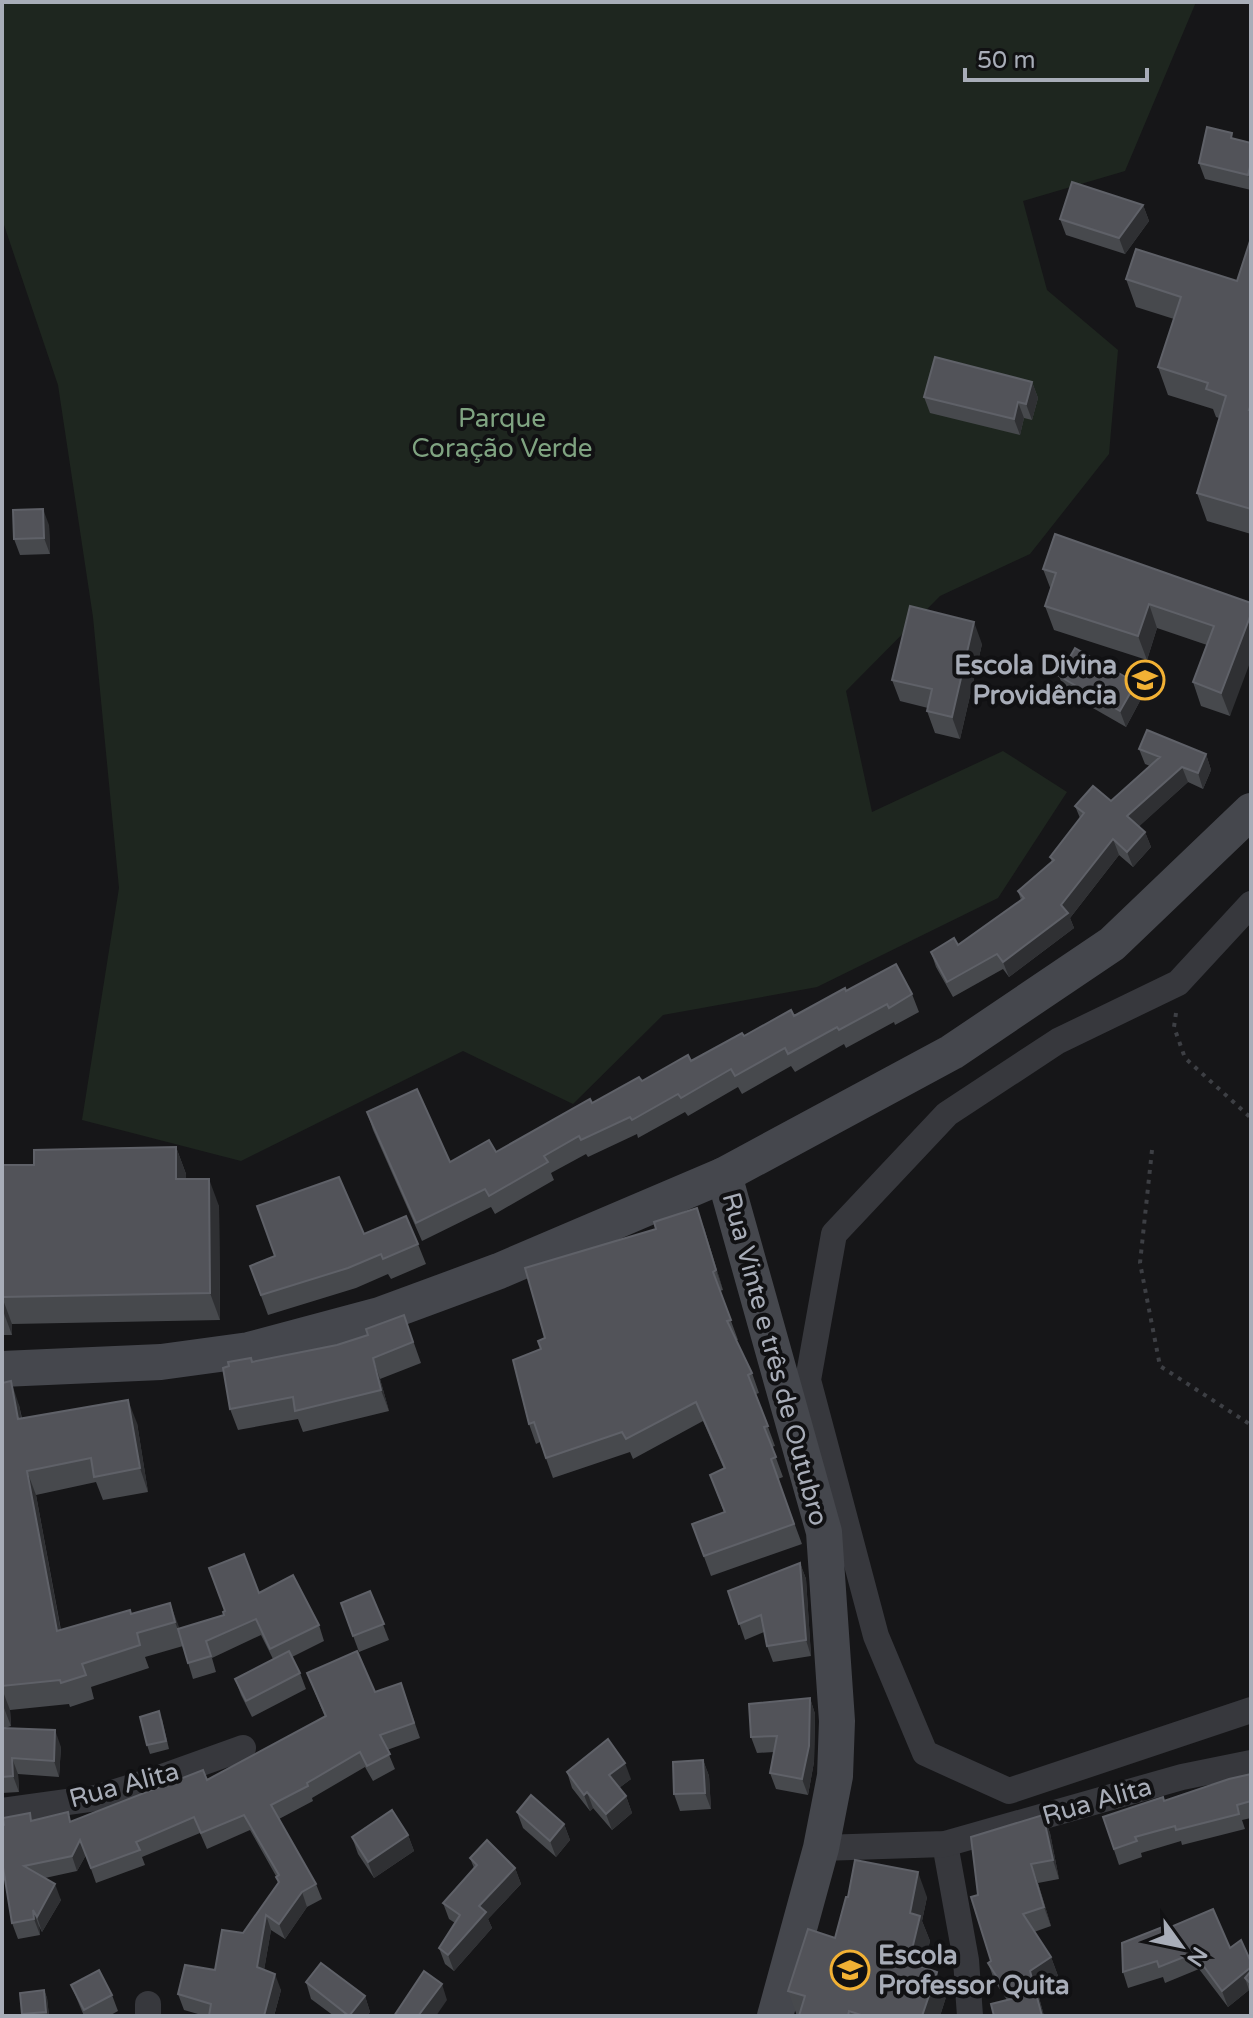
<svg xmlns="http://www.w3.org/2000/svg" width="1253" height="2018" viewBox="0 0 1253 2018" font-family="'Varela Round',sans-serif">
	<style>
		.green { fill: #1e261f }
		.lines { fill: none; stroke-linecap: round; stroke-linejoin: round }
		.path { stroke: #3d3f44; stroke-width: 4; stroke-dasharray: 4 6; stroke-linecap: butt }
		.street { stroke: #37383d; stroke-width: 26 }
		.secondary { stroke: #45474d; stroke-width: 36 }
		.wall { fill: #47494d }
		.shaded-wall { fill: #2f3033 }
		.building { fill: #525359; stroke: #5f6168; stroke-width: 2 }
		.labels { text-anchor: middle; dominant-baseline: central; stroke-width: 8; stroke-linejoin: round; paint-order: stroke }
		.park-label { font-size: 26px; fill: #7fa381; stroke: #111113 }
		.poi-label { font-size: 26px; font-weight: bold; fill: #a8adb8; stroke: #111113; text-anchor: end }
		.street-label { font-size: 26px; fill: #a8adb8; stroke: #111113 }
	</style>
	<rect width="100%" height="100%" fill="#161618"/>
	<path class="green" d="M2,2H1196L1125,171L1023,201L1047,290L1118,350L1109,454L1030,554L940,596L846,691L872,812L1003,751L1067,792L998,898L817,987L663,1015L573,1104L463,1051L241,1161L82,1120L119,888L93,617L58,385L2,219Z"/>
	<g class="lines">
		<g class="path">
			<path d="M1176,1013L1174,1027L1185,1058L1251,1118"/>
			<path d="M1152,1150L1140,1263L1160,1366L1251,1425"/>
		</g>
		<g class="street">
			<path d="M1251,904L1178,983L1058,1041L947,1114L834,1234L808,1380L876,1636L925,1753L1009,1791L1251,1710"/>
			<path d="M2,1811L96,1798L151,1781L243,1748"/>
			<path d="M945,1844L966,1960L970,2016"/>
			<path d="M821,1848L945,1844L1182,1777L1251,1763"/>
			<path d="M148,2016V2004"/>
		</g>
		<g class="secondary">
			<path d="M724,1175L824,1532L837,1721L835,1776L821,1848L775,2016"/>
			<path d="M2,1369L161,1362L249,1350L380,1315L499,1271L724,1175L952,1052L1112,944L1251,811"/>
		</g>
	</g>
	<g class="wall">
		<path d="M1235,139L1251,143V190L1205,179L1199,163Z"/>
		<path d="M1143,205L1149,221L1125,254L1066,235L1060,219Z"/>
		<path d="M1251,238V534L1207,521L1197,493L1219,418L1216,417L1213,409L1168,395L1158,367L1174,319L1136,307L1126,279L1237,281Z"/>
		<path d="M1032,382L1038,398L1032,420L1024,418L1020,435L930,413L924,397Z"/>
		<path d="M49,525L50,554L20,555L14,539Z"/>
		<path d="M1043,569L1251,603L1230,716L1201,706L1193,682L1207,645L1157,628L1147,660L1054,630L1045,606L1051,590Z"/>
		<path d="M982,644L960,739L935,733L927,711L928,708L900,701L892,680Z"/>
		<path d="M1059,676L1141,699L1126,727L1065,692Z"/>
		<path d="M1139,749L1206,754L1211,770L1203,789L1188,782L1139,826L1145,832L1151,847L1133,867L1119,855L1070,918L1074,928L1009,977L1003,969L953,997L936,967L931,952L958,945L1021,900L1018,891L1052,862L1050,857L1080,818L1075,806L1111,801L1150,766L1145,764Z"/>
		<path d="M846,991L912,994L919,1012L895,1025L894,1022L846,1048L844,1044L795,1072L791,1066L742,1094L738,1087L688,1116L685,1112L638,1138L637,1134L588,1157L586,1154L551,1173L554,1180L495,1214L491,1207L422,1241L373,1130L367,1112L450,1162L496,1152L592,1103L642,1081L691,1061L744,1036L794,1016Z"/>
		<path d="M176,1147L186,1174V1179L219,1206L220,1320L12,1324V1335H2V1165H34Z"/>
		<path d="M704,1228L723,1290L720,1291L738,1340H736L752,1373L759,1393L756,1394L775,1446L772,1447L783,1477L778,1479L802,1544L711,1576L692,1524L724,1512L710,1475L724,1469L703,1421L633,1459L630,1452L553,1478L540,1442L536,1444L529,1424L541,1349L545,1338Z"/>
		<path d="M364,1234L418,1244L426,1264L391,1279L388,1274L356,1288L268,1315L250,1266Z"/>
		<path d="M404,1315L421,1363L380,1379L389,1411L303,1432L298,1419L238,1430L230,1409L252,1362L337,1345L368,1335Z"/>
		<path d="M2,1383L19,1405L22,1418L137,1423L148,1492L103,1500L96,1482L36,1495L61,1630L131,1614L170,1603L179,1629L224,1615L259,1593L319,1625L324,1641L292,1657L300,1673L306,1689L252,1717L241,1695L235,1679L273,1659L261,1635L212,1658L216,1672L193,1679L183,1646L145,1657L149,1668L91,1687L94,1699L70,1707L69,1704L10,1710L11,1726L5,1728L61,1747L59,1777L18,1774L19,1792L2,1793Z"/>
		<path d="M800,1563L806,1579L811,1656L773,1662L767,1646L764,1632L745,1640L728,1591Z"/>
		<path d="M370,1591L389,1640L359,1652L341,1603Z"/>
		<path d="M307,1673L375,1692L401,1683L420,1738L387,1750L395,1769L373,1781L365,1767L312,1798L313,1801L279,1819L316,1884L322,1899L307,1907L285,1939L271,1930L264,1970L281,1990L274,2016H205L184,2010L178,1994L215,1970L243,1933L278,1883L276,1876L250,1830L207,1849L200,1833L142,1857L145,1865L96,1883L86,1855L77,1871L45,1878L61,1900L42,1932L39,1926L40,1935L18,1939L12,1923L5,1877L2,1878V1826L33,1821L71,1822L207,1780L325,1717Z"/>
		<path d="M810,1698L815,1714L814,1762L808,1795L776,1789L770,1773L774,1752L757,1753L751,1737Z"/>
		<path d="M162,1719L169,1749L150,1754L147,1745Z"/>
		<path d="M703,1760L709,1776L711,1809L680,1811L674,1794Z"/>
		<path d="M567,1772L631,1779L619,1788L626,1796L632,1813L612,1830L593,1808L590,1811L572,1788Z"/>
		<path d="M1251,1774V1818L1242,1820L1245,1829L1182,1845L1181,1841L1141,1853L1142,1857L1119,1865L1103,1817L1164,1801Z"/>
		<path d="M517,1812L564,1824L570,1840L556,1857L523,1828Z"/>
		<path d="M1043,1815L1050,1833L1059,1879L1038,1883L1051,1926L1034,1932L1051,1957L1058,1976L1037,1990L1044,2016H994L1007,2000L995,1982L988,1963L991,1961L978,1895Z"/>
		<path d="M408,1835L414,1851L374,1878L358,1854L352,1837Z"/>
		<path d="M470,1858L515,1868L521,1884L488,1919L492,1928L454,1971L445,1964L439,1948L455,1923L449,1919L443,1903L474,1868Z"/>
		<path d="M848,1897H927L922,1921L930,1941L923,1967L946,1997L940,2016H797L788,1991L835,1938Z"/>
		<path d="M1171,1927L1230,1948L1251,1962V1994L1249,1990L1228,2007L1199,1969L1165,1983L1163,1977L1128,1988L1123,1972Z"/>
		<path d="M306,1982L365,1996L370,2012L367,2016H334L311,1999Z"/>
		<path d="M71,1985L112,1995L118,2011L109,2016H84Z"/>
		<path d="M44,1990L47,1998L49,2016H23L20,1993Z"/>
	</g>
	<g class="shaded-wall">
		<path d="M1251,163V183L1248,175Z"/>
		<path d="M1143,205L1149,221L1125,254L1119,238Z"/>
		<path d="M1032,382L1038,398L1032,420L1026,404Z"/>
		<path d="M1018,402L1024,418L1020,435L1014,419Z"/>
		<path d="M43,509L49,525L50,554L44,538Z"/>
		<path d="M1149,604L1157,628L1147,660L1138,636Z"/>
		<path d="M1251,614V660L1230,716L1221,693Z"/>
		<path d="M974,622L982,644L960,739L952,717Z"/>
		<path d="M1136,683L1141,699L1126,727L1120,711Z"/>
		<path d="M1206,754L1211,770L1203,789L1198,773Z"/>
		<path d="M1182,767L1188,782L1133,832L1127,816Z"/>
		<path d="M1145,832L1151,847L1133,867L1127,852Z"/>
		<path d="M1113,839L1119,855L1070,918L1074,928L1009,977L1003,962L1061,905Z"/>
		<path d="M176,1147L186,1174V1206L176,1179Z"/>
		<path d="M209,1179L219,1206L220,1320L210,1293Z"/>
		<path d="M697,1208L704,1228L723,1290L716,1270Z"/>
		<path d="M2,1297L12,1324V1335L2,1308Z"/>
		<path d="M373,1358L380,1379L389,1411L381,1390Z"/>
		<path d="M11,1381L19,1405L26,1442L18,1419Z"/>
		<path d="M128,1400L137,1423L148,1492L140,1468Z"/>
		<path d="M27,1471L36,1495L65,1654L57,1631Z"/>
		<path d="M800,1563L806,1579L811,1656L806,1640Z"/>
		<path d="M170,1603L179,1627L184,1646L175,1622Z"/>
		<path d="M2,1689L10,1710L11,1726L2,1703Z"/>
		<path d="M810,1698L815,1714L814,1762L808,1795L802,1779Z"/>
		<path d="M55,1730L61,1747L59,1777L54,1761Z"/>
		<path d="M12,1758L18,1774L19,1792L13,1776Z"/>
		<path d="M703,1760L709,1776L711,1809L705,1793Z"/>
		<path d="M625,1763L631,1779L615,1791L609,1775Z"/>
		<path d="M587,1792L593,1808L590,1811L584,1795Z"/>
		<path d="M626,1796L632,1813L612,1830L606,1814Z"/>
		<path d="M1043,1815L1050,1833L1059,1879L1053,1860Z"/>
		<path d="M564,1824L570,1840L556,1857L550,1841Z"/>
		<path d="M408,1835L414,1851L374,1878L368,1862Z"/>
		<path d="M80,1840L86,1855L77,1871L72,1856Z"/>
		<path d="M1031,1864L1038,1883L1051,1926L1044,1907Z"/>
		<path d="M515,1868L521,1884L488,1919L492,1928L454,1971L448,1955L479,1906Z"/>
		<path d="M918,1872L927,1897L922,1921L930,1941L918,1987L909,1962L910,1913Z"/>
		<path d="M55,1884L61,1900L42,1932L37,1917Z"/>
		<path d="M302,1892L307,1907L285,1939L279,1924Z"/>
		<path d="M33,1910L39,1926L40,1935L34,1919Z"/>
		<path d="M266,1915L271,1930L262,1982L257,1967Z"/>
		<path d="M1051,1957L1058,1976L1037,1990L1044,2016H1042L1030,1971Z"/>
		<path d="M1251,1967V1984L1245,1978L1249,1990L1228,2007L1222,1991Z"/>
		<path d="M937,1972L946,1997L940,2016H922Z"/>
		<path d="M275,1974L281,1990L274,2016H264Z"/>
		<path d="M442,1984L447,2000L436,2016H418Z"/>
		<path d="M44,1990L47,1998L49,2016L46,2012Z"/>
		<path d="M365,1996L370,2012L367,2016H349Z"/>
	</g>
	<g class="building">
		<path d="M1207,127L1232,133L1231,138L1251,143V163L1248,175L1199,163Z"/>
		<path d="M1072,182L1143,205L1119,238L1060,219Z"/>
		<path d="M1251,238V404L1249,410H1251V509L1197,493L1226,396L1206,389L1208,383L1158,367L1181,297L1126,279L1136,249L1237,281Z"/>
		<path d="M935,357L1032,382L1026,404L1018,402L1014,419L924,397Z"/>
		<path d="M43,509L44,538L14,539L13,510Z"/>
		<path d="M1055,534L1251,603V614L1221,693L1193,682L1214,626L1149,604L1138,636L1045,606L1056,573L1043,569Z"/>
		<path d="M910,606L974,622L952,717L927,711L932,689L892,680Z"/>
		<path d="M1075,648L1136,683L1120,711L1059,676Z"/>
		<path d="M1147,730L1206,754L1198,773L1182,767L1127,816L1145,832L1127,852L1113,839L1061,905L1068,913L1003,962L997,954L947,982L931,952L954,938L958,945L1024,898L1018,891L1054,860L1050,857L1084,813L1075,806L1093,786L1111,801L1160,757L1139,749Z"/>
		<path d="M896,964L912,994L889,1008L887,1004L839,1030L837,1027L788,1054L785,1048L735,1076L731,1069L681,1098L678,1094L632,1120L630,1117L581,1140L579,1136L544,1156L548,1162L489,1196L485,1189L416,1223L367,1112L417,1089L450,1162L489,1140L496,1152L590,1099L592,1103L639,1077L642,1081L688,1055L691,1061L742,1033L744,1036L791,1010L794,1016L845,988L846,991Z"/>
		<path d="M176,1147V1179H209L210,1293L2,1297V1308V1165H34V1150Z"/>
		<path d="M339,1177L364,1234L406,1216L418,1244L383,1259L381,1254L348,1268L261,1295L250,1266L275,1256L257,1206Z"/>
		<path d="M697,1208L716,1270L713,1272L731,1320L727,1321L752,1373L748,1375L768,1426L764,1427L776,1457L771,1459L794,1524L704,1556L692,1524L725,1512L710,1475L725,1468L696,1402L626,1439L622,1432L546,1458L534,1422L529,1424L513,1360L541,1349L538,1341L545,1338L525,1268L656,1229L654,1222Z"/>
		<path d="M404,1315L413,1342L373,1358L381,1390L295,1411L293,1397L230,1409L223,1368L229,1366L228,1362L251,1358L252,1362L337,1345L368,1335L366,1329Z"/>
		<path d="M11,1381L18,1419L128,1400L140,1468L94,1477L91,1458L27,1471L57,1631L130,1610L131,1614L170,1603L175,1622L137,1633L140,1645L82,1664L86,1675L61,1683L60,1680L2,1686V1383Z"/>
		<path d="M244,1554L259,1593L293,1575L319,1625L270,1649L256,1619L206,1641L211,1656L188,1663L178,1629L224,1615L223,1612L225,1611L209,1568Z"/>
		<path d="M800,1563L806,1640L767,1646L761,1615L739,1624L728,1591Z"/>
		<path d="M370,1591L384,1624L353,1636L341,1603Z"/>
		<path d="M289,1651L300,1673L246,1701L235,1679Z"/>
		<path d="M357,1651L375,1692L401,1683L414,1723L380,1735L390,1754L367,1766L360,1752L307,1783L308,1786L271,1805L316,1884L302,1892L279,1924L266,1915L257,1967L275,1974L264,2016H209L211,2004L178,1994L185,1965L215,1970L222,1930L243,1933L279,1882L276,1877L279,1875L244,1815L201,1833L194,1817L136,1842L140,1850L91,1868L80,1840L72,1856L24,1866L55,1884L37,1917L33,1910L34,1919L12,1923L2,1861V1826L4,1825L3,1818L30,1813L31,1821L68,1812L70,1822L203,1770L207,1780L326,1716L307,1673Z"/>
		<path d="M810,1698L809,1746L802,1779L770,1773L777,1736L751,1737L749,1704Z"/>
		<path d="M159,1711L166,1741L147,1745L140,1717Z"/>
		<path d="M2,1728L55,1730L54,1761L12,1758L13,1776L2,1777Z"/>
		<path d="M608,1739L625,1763L609,1775L626,1796L606,1814L587,1792L584,1795L567,1772Z"/>
		<path d="M703,1760L705,1793L674,1794L673,1762Z"/>
		<path d="M1251,1774V1801L1237,1805L1239,1814L1176,1830L1175,1826L1135,1837L1137,1841L1114,1849L1103,1817L1163,1797L1164,1801L1229,1779Z"/>
		<path d="M531,1795L564,1824L550,1841L517,1812Z"/>
		<path d="M392,1810L408,1835L368,1862L352,1837Z"/>
		<path d="M1043,1815L1053,1860L1031,1864L1044,1907L1023,1914L1051,1957L1030,1971L1042,2016H994L991,2004L1011,1999L988,1963L991,1961L971,1897L978,1895L971,1837Z"/>
		<path d="M487,1840L515,1868L479,1906L486,1912L448,1955L439,1948L460,1915L443,1903L477,1865L470,1858Z"/>
		<path d="M855,1860L918,1872L910,1913L920,1916L909,1962L937,1972L922,2016H864L849,2011L848,2016H799L805,1996L788,1991L808,1929L835,1938L846,1897H848Z"/>
		<path d="M1213,1909L1230,1948L1241,1940L1251,1962V1967L1222,1991L1194,1953L1159,1967L1157,1961L1123,1972L1122,1943L1170,1924L1171,1927Z"/>
		<path d="M321,1963L365,1996L349,2016L306,1982Z"/>
		<path d="M99,1970L112,1995L84,2010L71,1985Z"/>
		<path d="M424,1971L442,1984L418,2016H394Z"/>
		<path d="M1251,1971V1984L1245,1978Z"/>
		<path d="M44,1990L46,2012L22,2014L20,1993Z"/>
	</g>
	<defs>
		<g id="school-ring" transform="scale(2)"><circle r="9.5" fill="#111113" stroke="#f2b134" stroke-width="1.5"/><path d="M0-5L7-2L0 1L-7-2ZM-4 1L0 2.5L4 1V4Q0 6-4 4Z" fill="#f2b134"/></g>
	</defs>
	<g fill-rule="evenodd">
		<use href="#school-ring" x="1145" y="680"/>
		<use href="#school-ring" x="850" y="1970"/>
	</g>
	<g class="labels">
		<g class="park-label">
			<text x="502" y="418">Parque<tspan x="502" dy="30">Coração Verde</tspan></text>
		</g>
		<g class="poi-label">
			<text x="1117" y="665">Escola Divina<tspan x="1117" dy="30">Providência</tspan></text>
			<text x="878" y="1955" text-anchor="start">Escola<tspan x="878" dy="30">Professor Quita</tspan></text>
		</g>
		<g class="street-label">
			<text transform="translate(775 1359) rotate(75)">Rua Vinte e três de Outubro</text>
			<text transform="translate(124 1785) rotate(-15)">Rua Alita</text>
			<text transform="translate(1097 1801) rotate(-16)">Rua Alita</text>
		</g>
	</g>
	<rect width="1253" height="2018" fill="none" stroke="#a8adb8" stroke-width="8"/>
	<g transform="translate(1181 1946) rotate(123)" stroke="#111113" stroke-width="6" paint-order="stroke">
	<path d="M0-6L14 30L0 20L-14 30Z" fill="#a8adb8"/>
	<text y="-12" font-size="22" font-weight="bold" text-anchor="middle" fill="#a8adb8">N</text>
	</g>
	<path d="M965 68v12h182v-12" fill="none" stroke="#a8adb8" stroke-width="4"/>
	<text x="977" y="68" font-size="24" fill="#a8adb8" stroke="#111113" stroke-width="6" paint-order="stroke">50 m</text>
</svg>
